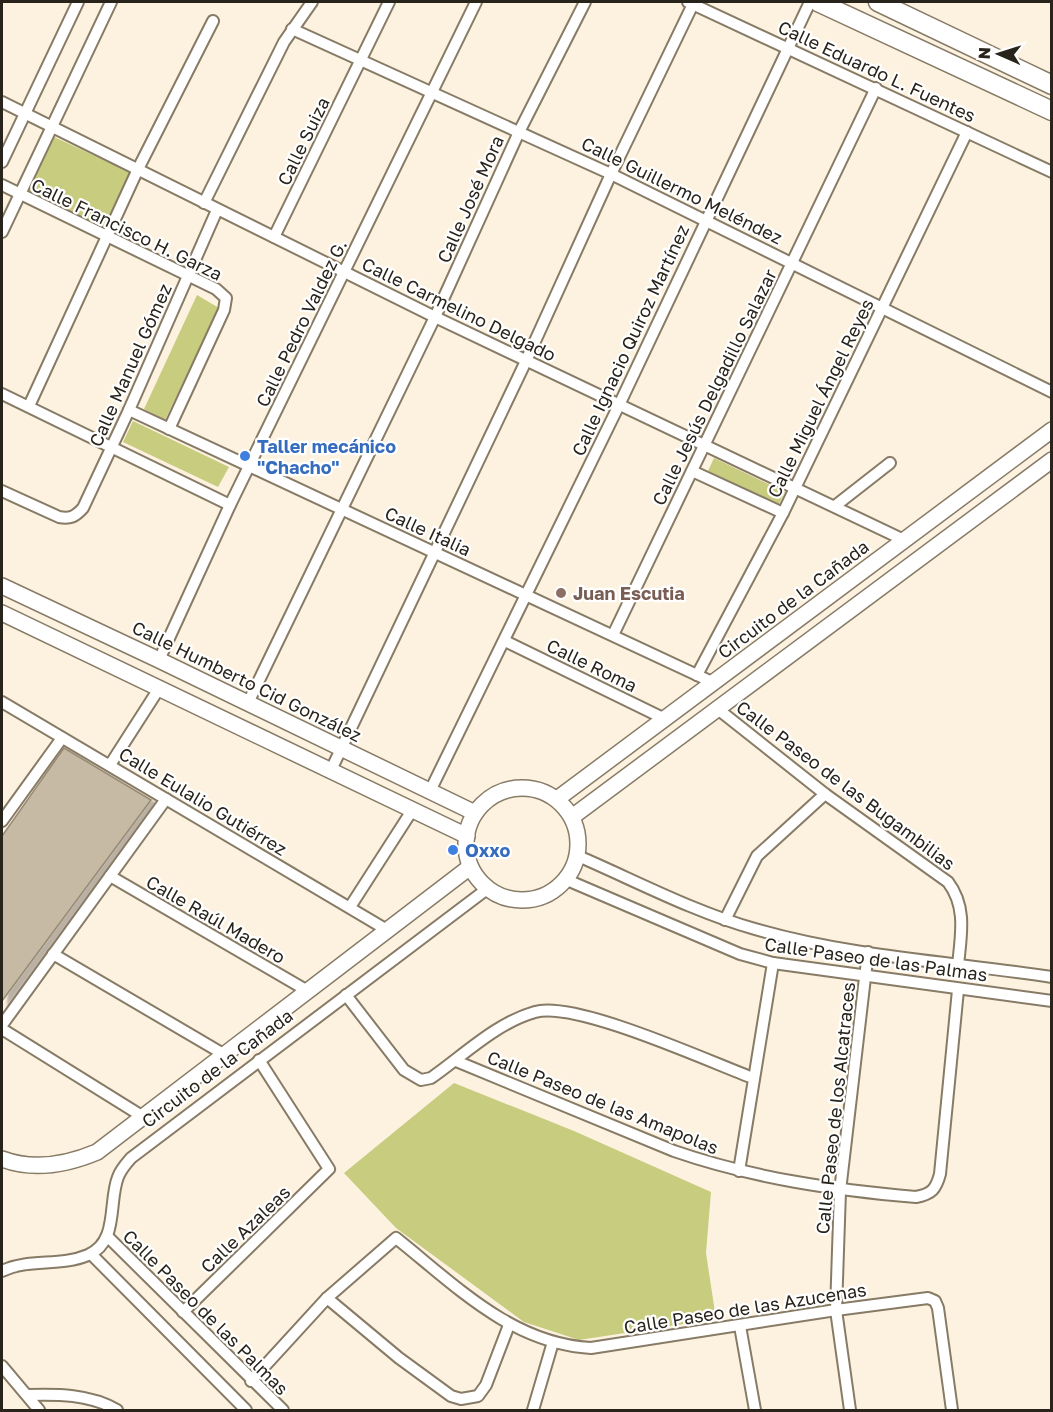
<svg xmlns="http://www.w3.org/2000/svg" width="1053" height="1412" viewBox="0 0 1053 1412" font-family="'Golos Text',sans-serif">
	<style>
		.green { fill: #c8cc7e }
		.building { fill: #c7baa4; stroke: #968a75; stroke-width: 1.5; filter: url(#shadow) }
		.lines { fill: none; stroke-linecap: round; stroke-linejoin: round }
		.street-casing { stroke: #877b66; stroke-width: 14 }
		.secondary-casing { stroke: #877b66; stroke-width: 18 }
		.primary-casing { stroke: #877b66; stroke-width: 21 }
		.street { stroke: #fff; stroke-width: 10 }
		.secondary { stroke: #fff; stroke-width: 15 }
		.primary { stroke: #fff; stroke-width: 18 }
		.shop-dot { fill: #3f7fe0; stroke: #fff; stroke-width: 2 }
		.education-dot { fill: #8d6e63; stroke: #fff; stroke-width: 2 }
		.labels { text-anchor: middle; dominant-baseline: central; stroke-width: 4.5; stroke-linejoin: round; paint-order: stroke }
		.street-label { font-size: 18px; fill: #28231b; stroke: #fff }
		.shop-label { font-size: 18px; font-weight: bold; fill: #366cbe; stroke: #fff; text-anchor: start }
		.education-label { font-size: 18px; font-weight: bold; fill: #785e54; stroke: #fff; text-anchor: start }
	</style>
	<defs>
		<filter id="shadow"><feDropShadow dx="6" dy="4" stdDeviation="1.5" flood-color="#0004"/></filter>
	</defs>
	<rect width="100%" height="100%" fill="#fdf2e0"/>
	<g class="green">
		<path d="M52,136L134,174L106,232L26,193Z"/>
		<path d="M197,295L219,308L165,420L144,409Z"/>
		<path d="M133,421L229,467L218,487L123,442Z"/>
		<path d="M714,458L785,492L779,504L708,471Z"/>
		<path d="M454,1083L574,1131L711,1192L706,1253L716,1319L579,1340L524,1322L396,1228L344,1173Z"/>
	</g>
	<path class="building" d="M64,748L151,800L2,1001V836Z"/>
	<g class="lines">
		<g class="street-casing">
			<g id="street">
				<path d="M688,2L1052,172"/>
				<path d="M292,29L611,174L1052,392"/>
				<path d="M2,102L435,317L904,540"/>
				<path d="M2,162L78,2"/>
				<path d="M2,185L216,289L226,298L224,310L169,429"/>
				<path d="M204,203L284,42L312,2"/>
				<path d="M2,232L111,2"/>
				<path d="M274,237L389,2"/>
				<path d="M2,394L230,505"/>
				<path d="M29,406L138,169L213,21"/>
				<path d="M129,410L712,682"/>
				<path d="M692,471L783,513"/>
				<path d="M2,491L59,517C70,519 75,517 83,508L129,410L217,210"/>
				<path d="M835,506L890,463"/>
				<path d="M613,635L876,88"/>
				<path d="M505,641L665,719"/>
				<path d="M159,660L230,505L476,2"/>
				<path d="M697,675L783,513L967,132"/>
				<path d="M2,702L387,930"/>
				<path d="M248,703L435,317L519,132L585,2"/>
				<path d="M719,710L825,794L948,882C967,907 961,935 958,965"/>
				<path d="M110,765L160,687"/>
				<path d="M331,770L526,361L611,174L694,2"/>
				<path d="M430,791L620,403L810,2"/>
				<path d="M2,821L62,738"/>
				<path d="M578,856C636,881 694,912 755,929C851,957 953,962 1052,977"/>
				<path d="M110,876L306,990"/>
				<path d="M567,880L740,954L773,963L1052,1001"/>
				<path d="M350,907L413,809"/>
				<path d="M725,920L757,856L825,794"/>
				<path d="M53,954L225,1055"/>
				<path d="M346,995L404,1070L421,1080L431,1078C464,1055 496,1023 535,1012C575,1000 710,1062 753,1078"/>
				<path d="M2,1025L166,799"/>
				<path d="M2,1029L145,1118"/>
				<path d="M456,1061L674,1151C752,1178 834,1190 916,1197C932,1194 936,1189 940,1174L958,990"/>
				<path d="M739,1171L773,963"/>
				<path d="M107,1236L283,1410"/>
				<path d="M91,1254L246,1410"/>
				<path d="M2,1271C29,1258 60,1267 88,1255C119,1242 108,1202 118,1177C121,1169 126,1164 131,1158L487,889"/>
				<path d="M327,1298L399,1358L451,1396L461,1399L478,1396L486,1385L509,1325"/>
				<path d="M183,1312L329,1169L259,1060"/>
				<path d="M740,1326L755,1410"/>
				<path d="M2,1366L39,1410"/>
				<path d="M251,1381L327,1298L396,1238C455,1285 512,1344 591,1348L836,1310L928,1298L935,1301L938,1308L952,1410"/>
				<path d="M27,1395C57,1394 90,1394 117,1410"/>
				<path d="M533,1410L553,1342"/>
				<path d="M850,1410L836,1310L840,1191L868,952"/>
			</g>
		</g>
		<g class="secondary-casing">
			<g id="secondary">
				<path d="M2,586L159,660L475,813"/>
				<path d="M2,613L467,836"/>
				<circle cx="522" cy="844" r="56"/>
				<path d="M557,799L1052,430"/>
				<path d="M572,817L1052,460"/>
				<path d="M2,1159C34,1171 66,1165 97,1152L470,867"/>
			</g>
		</g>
		<g class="primary-casing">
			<g id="primary">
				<path d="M818,2L1052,111"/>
				<path d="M878,2L1052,85"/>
			</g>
		</g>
		<use href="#street" class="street"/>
		<use href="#secondary" class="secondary"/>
		<use href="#primary" class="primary"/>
	</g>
	<g class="shop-dot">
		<circle cx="245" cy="456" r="6"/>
		<circle cx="453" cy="850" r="6"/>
	</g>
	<circle class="education-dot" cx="561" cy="593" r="6"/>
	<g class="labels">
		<g class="street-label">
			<text transform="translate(877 71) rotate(25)">Calle Eduardo L. Fuentes</text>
			<text transform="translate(303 141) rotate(-64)">Calle Suiza</text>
			<text transform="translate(682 190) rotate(26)">Calle Guillermo Meléndez</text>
			<text transform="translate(470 199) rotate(-66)">Calle José Mora</text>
			<text transform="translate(127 229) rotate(26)">Calle Francisco H. Garza</text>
			<text transform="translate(459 309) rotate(26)">Calle Carmelino Delgado</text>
			<text transform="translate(301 323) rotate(-64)">Calle Pedro Valdez G.</text>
			<text transform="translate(630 340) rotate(-65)">Calle Ignacio Quiroz Martínez</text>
			<text transform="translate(130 365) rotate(-66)">Calle Manuel Gómez</text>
			<text transform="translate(714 387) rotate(-64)">Calle Jesús Delgadillo Salazar</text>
			<text transform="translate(820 398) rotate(-64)">Calle Miguel Ángel Reyes</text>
			<text transform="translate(428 531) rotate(25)">Calle Italia</text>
			<text transform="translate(793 599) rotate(-37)">Circuito de la Cañada</text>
			<text transform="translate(592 665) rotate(26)">Calle Roma</text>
			<text transform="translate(247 681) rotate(26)">Calle Humberto Cid González</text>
			<text transform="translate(846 785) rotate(37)">Calle Paseo de las Bugambilias</text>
			<text transform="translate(203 801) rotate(31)">Calle Eulalio Gutiérrez</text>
			<text transform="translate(216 919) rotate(30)">Calle Raúl Madero</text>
			<text transform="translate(876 959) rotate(8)">Calle Paseo de las Palmas</text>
			<text transform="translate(217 1068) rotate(-37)">Circuito de la Cañada</text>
			<text transform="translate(603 1102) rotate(22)">Calle Paseo de las Amapolas</text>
			<text transform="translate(835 1108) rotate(-84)">Calle Paseo de los Alcatraces</text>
			<text transform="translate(245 1229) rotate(-44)">Calle Azaleas</text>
			<text transform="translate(745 1308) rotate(-9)">Calle Paseo de las Azucenas</text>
			<text transform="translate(206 1312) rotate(45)">Calle Paseo de las Palmas</text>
		</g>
		<g class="shop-label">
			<text x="257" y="446">Taller mecánico<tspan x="257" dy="21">"Chacho"</tspan></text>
			<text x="465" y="850">Oxxo</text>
		</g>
		<g class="education-label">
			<text x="573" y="593">Juan Escutia</text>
		</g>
	</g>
	<rect width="1053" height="1412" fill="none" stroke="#28231b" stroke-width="6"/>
	<g transform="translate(999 54) rotate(273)" stroke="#ffffff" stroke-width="4.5" paint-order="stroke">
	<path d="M0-4.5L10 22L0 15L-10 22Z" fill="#28231b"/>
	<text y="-9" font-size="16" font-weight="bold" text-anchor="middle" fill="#28231b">N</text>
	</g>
</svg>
